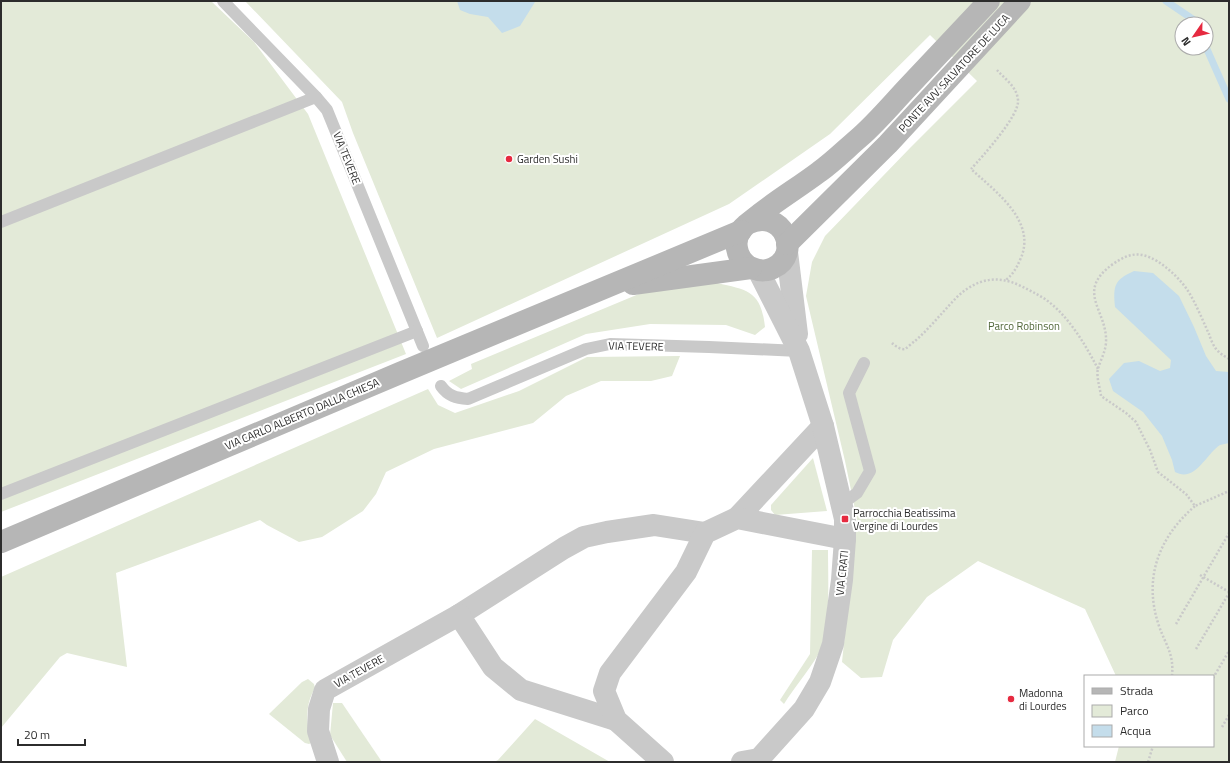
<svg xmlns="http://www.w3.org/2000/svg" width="1230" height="763" viewBox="0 0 1230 763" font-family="'Titillium Web',sans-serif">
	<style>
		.green { fill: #e3ead8; fill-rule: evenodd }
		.water { fill: #c4ddeb }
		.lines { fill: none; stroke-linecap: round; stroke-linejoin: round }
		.stream { stroke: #c4ddeb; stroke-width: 7 }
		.path { stroke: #c9c9c9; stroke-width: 2.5; stroke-dasharray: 2 2; stroke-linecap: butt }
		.lane { stroke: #c9c9c9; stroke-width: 12 }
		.street { stroke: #c9c9c9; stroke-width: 22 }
		.secondary { stroke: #b6b6b6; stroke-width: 22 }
		.poi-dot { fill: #e62a40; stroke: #fff; stroke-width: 1.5 }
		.labels { text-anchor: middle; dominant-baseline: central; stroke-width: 4; stroke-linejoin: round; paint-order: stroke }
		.street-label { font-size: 11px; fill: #2c2c2c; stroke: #fff }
		.poi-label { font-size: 11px; fill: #2c2c2c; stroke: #fff; text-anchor: start }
		.park-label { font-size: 11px; fill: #516739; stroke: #fff }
	</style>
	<rect width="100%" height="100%" fill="#fff"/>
	<g class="green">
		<path d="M1,1H211L254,42L308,114L406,354L1,512Z"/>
		<path d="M245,1H1229V762H1115L1119,746H1213V676H1116L1085,609L978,561L927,597L893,640L882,677L861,678L842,662L857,519L845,461L806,296L812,262L825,236L910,148L977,81L930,35L830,134L729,204L437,338L353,133L342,102ZM1182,24H1206V48H1182Z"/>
		<path d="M717,283C748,290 761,291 765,327L755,335L726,325L650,324L586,334L461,389L449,381L472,369L471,364L646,291Z"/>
		<path d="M680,356L672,376L651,381H601L566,396L533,423L434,449L386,472L376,494L363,511L322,537L299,542L267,525L260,520L116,573L127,667L67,653L60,657L1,728V577L428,389L438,405L455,413L519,391L587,357Z"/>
		<path d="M813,458L827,511L775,515L771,510V505Z"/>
		<path d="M812,550H828C828,577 831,630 819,653C810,669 794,688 784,704L780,700L810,654Z"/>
		<path d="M308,679L314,684L315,688C304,707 307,722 311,743L309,744L305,743L269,714L302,682Z"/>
		<path d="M333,703H342L382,762H347L330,735Z"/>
		<path d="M535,719L610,762H494L498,760Z"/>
	</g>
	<g class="water">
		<path d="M457,1H535V2L520,26L502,33L488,17L470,14L460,10Z"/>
		<path d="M1134,271L1153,273L1179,296L1194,327L1206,356L1216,371L1229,372V443C1226,444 1223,444 1220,445C1206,454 1195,483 1175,472L1172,460L1162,436L1143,412L1113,391L1109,379L1124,363L1139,361L1160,371L1170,368L1171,360L1115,307C1113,286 1114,280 1134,271Z"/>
	</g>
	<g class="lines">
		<g class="stream">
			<path d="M1166,1L1194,20L1196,24"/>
			<path d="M1206,47L1229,99"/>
		</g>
		<g class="path">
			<path d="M997,70C1005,79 1017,87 1018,100C1020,115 982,157 971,169C996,192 1038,222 1020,260C1016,269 1013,274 1006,280"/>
			<path d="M892,343C895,346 901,350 905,349C908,347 912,343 915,341C931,327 944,310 959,295C979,278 998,275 1021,286C1029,290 1037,294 1045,299C1068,315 1085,344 1098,369"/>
			<path d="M1229,359C1226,357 1222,355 1219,352C1214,348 1211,340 1209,334C1202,319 1195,301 1186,288C1178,277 1168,268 1157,261C1140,251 1129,253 1113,264C1074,292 1108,310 1106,343C1105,353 1100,361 1098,369C1096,376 1100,388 1101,396L1126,413L1136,422L1150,450L1158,472L1186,494L1195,506L1229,491"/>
			<path d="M1200,575L1229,592"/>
			<path d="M1176,624L1229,533"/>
			<path d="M1196,649L1229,593"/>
			<path d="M1172,676C1174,653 1166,646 1159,626C1143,579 1158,538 1195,506"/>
			<path d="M1213,678L1229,651"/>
			<path d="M1222,727L1229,715"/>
			<path d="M1148,762L1153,746"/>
		</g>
		<g class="lane">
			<path d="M223,1L316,97L327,110L423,346"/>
			<path d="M1,222L316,97"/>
			<path d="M441,386C448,396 456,398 468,399L586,349L610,344L709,347L799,351"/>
			<path d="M1,494L417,331"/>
			<path d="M842,504L857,493L870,471L849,393L864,363"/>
		</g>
		<g class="street">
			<path d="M787,252L797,334"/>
			<path d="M737,518L823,426"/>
			<path d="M459,615L564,548L584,537L607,532L654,525L705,533"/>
			<path d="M328,762L318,731L319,709L325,690L459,615L493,667L521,690L616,720"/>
			<path d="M663,762L616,720L604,691L610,673L686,572L705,533L737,518L845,539"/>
			<path d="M742,762L759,759L804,709L820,682L833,644L842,580L845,539V519L823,426L799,351L758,270"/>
		</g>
		<g class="secondary">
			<path d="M747,224C783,206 803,255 773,268C768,271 760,271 755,269C739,265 731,244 741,230C746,224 754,219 760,214C779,199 799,187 819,172C833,162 846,149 860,137C877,122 892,104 908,87C935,58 962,30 989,1"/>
			<path d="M787,244L888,144L1020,1"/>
			<path d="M633,284L751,268"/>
			<path d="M1,542L400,373L741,231"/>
		</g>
	</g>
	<g class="poi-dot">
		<circle cx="509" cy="159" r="4"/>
		<rect x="841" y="515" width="8" height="8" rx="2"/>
		<circle cx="1011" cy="699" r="4"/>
	</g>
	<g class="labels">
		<g class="street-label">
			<text transform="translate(954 73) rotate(-47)">PONTE AVV. SALVATORE DE LUCA</text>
			<text transform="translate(347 158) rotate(68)">VIA TEVERE</text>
			<text transform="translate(636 346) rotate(1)">VIA TEVERE</text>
			<text transform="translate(302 414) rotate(-23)">VIA CARLO ALBERTO DALLA CHIESA</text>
			<text transform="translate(842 573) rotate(-84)">VIA CRATI</text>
			<text transform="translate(359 671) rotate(-29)">VIA TEVERE</text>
		</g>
		<g class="poi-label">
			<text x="517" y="159">Garden Sushi</text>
			<text x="853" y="513">Parrocchia Beatissima<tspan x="853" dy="13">Vergine di Lourdes</tspan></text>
			<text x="1019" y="693">Madonna<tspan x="1019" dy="13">di Lourdes</tspan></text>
		</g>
		<g class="park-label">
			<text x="1024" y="326">Parco Robinson</text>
		</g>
	</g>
	<rect width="1230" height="763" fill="none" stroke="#2c2c2c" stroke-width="4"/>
	<rect x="1084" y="675" width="130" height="72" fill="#ffffff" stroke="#ababab"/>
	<rect x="1092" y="688" width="20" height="6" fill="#b6b6b6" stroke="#ababab"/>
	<text x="1120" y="695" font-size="12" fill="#2c2c2c">Strada</text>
	<rect x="1092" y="705" width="20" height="12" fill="#e3ead8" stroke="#ababab"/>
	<text x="1120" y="715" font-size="12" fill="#2c2c2c">Parco</text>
	<rect x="1092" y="725" width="20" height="12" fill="#c4ddeb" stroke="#ababab"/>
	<text x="1120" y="735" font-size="12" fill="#2c2c2c">Acqua</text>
	<g transform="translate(1194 36) rotate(236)"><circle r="19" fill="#ffffff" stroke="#ababab"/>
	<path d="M0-3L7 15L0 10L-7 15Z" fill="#e62a40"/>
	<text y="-6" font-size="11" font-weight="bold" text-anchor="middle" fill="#2c2c2c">N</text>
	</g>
	<path d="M18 739v6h67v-6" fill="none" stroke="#2c2c2c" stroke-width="2"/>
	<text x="24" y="739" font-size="12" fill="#2c2c2c" stroke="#ffffff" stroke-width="3" paint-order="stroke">20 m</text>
</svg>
